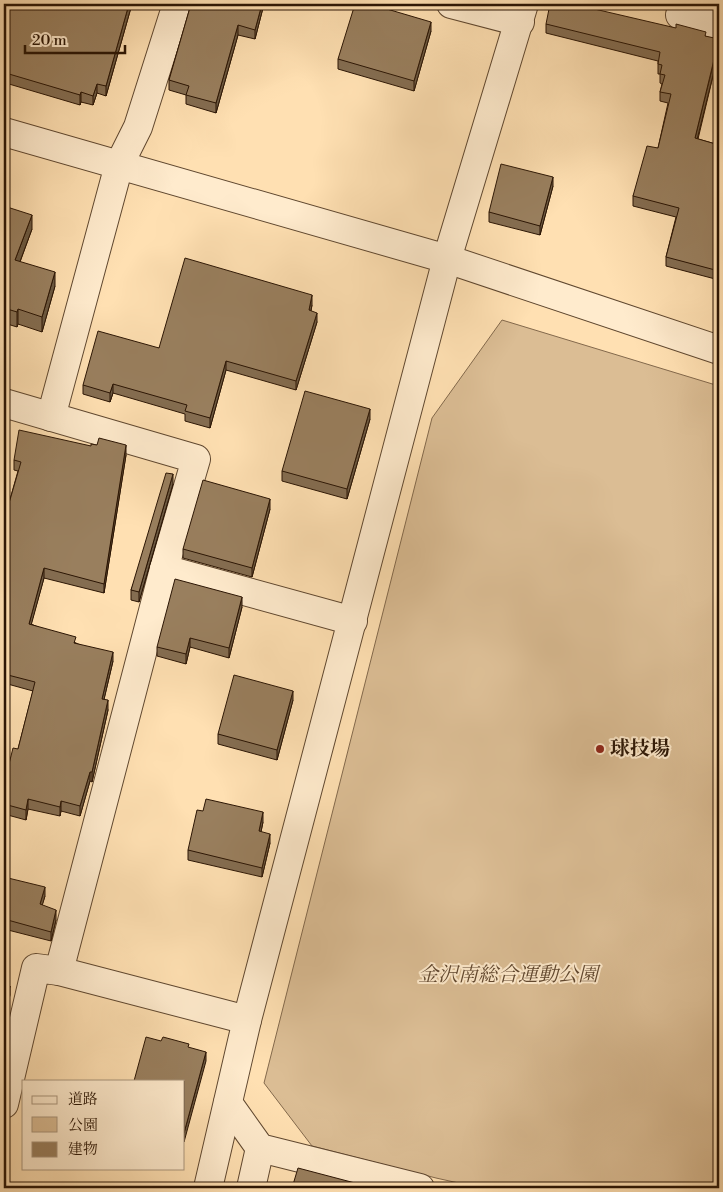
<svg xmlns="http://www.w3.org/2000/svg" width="723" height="1192" viewBox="0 0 723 1192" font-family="'Libre Bodoni','Noto Serif JP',serif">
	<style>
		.green { fill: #dbbd94; stroke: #83694c }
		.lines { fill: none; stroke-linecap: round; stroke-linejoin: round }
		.minor-casing { stroke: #604830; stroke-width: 30 }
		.tertiary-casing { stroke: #604830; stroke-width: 30 }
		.minor { stroke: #ffebcd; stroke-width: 28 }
		.tertiary { stroke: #ffebcd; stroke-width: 28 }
		.wall { fill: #846d51; stroke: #2b1504 }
		.shaded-wall { fill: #6b5942; stroke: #2b1504 }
		.building { fill: #997f5e; stroke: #2b1504 }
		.poi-dot { fill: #8f2418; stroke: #ffebcd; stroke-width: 2 }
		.labels { text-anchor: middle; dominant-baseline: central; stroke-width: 4; stroke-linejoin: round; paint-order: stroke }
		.poi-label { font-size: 20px; font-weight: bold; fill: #2b1504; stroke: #ffebcd; text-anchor: start }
		.park-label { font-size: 20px; font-style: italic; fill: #60472f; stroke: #ffebcd }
	</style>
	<rect width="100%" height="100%" fill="#ffe0b2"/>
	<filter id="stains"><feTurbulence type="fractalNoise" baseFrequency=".004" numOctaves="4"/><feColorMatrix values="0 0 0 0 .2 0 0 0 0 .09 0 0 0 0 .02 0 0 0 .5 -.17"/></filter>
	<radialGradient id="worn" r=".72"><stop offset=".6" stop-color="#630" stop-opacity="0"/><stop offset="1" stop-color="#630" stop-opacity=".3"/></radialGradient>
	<path class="green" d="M502,320L719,386V1188H481L436,1178L312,1146L264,1083L432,418Z"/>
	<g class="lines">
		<g class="minor-casing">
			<g id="minor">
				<path d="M451,4L520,22"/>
				<path d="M684,4L680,15L719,25"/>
				<path d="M4,403L196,459L164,569L59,971L36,968L4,1104"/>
				<path d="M51,417L119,165L138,127L177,4"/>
				<path d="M164,569L353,621"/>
				<path d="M59,971L247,1020"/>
				<path d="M228,1103L260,1148L420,1188"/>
				<path d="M208,1188L247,1020L447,259L524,4"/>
				<path d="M251,1188L260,1148"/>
			</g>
		</g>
		<g class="tertiary-casing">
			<path id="tertiary" d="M4,132L447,259L719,350"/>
		</g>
		<use href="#minor" class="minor"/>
		<use href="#tertiary" class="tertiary"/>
	</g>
	<g class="wall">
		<path d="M4,4H132L106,96L97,93L93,105L81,102L80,105L9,84L8,87L4,86Z"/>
		<path d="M191,4H264L255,39L238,35L216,113L186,104V95L169,90V80Z"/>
		<path d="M546,24L706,36L719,51L698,139L719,145V280L666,266V257L676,217L633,206V196L658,148L668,103L660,101V92L662,84L660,83V74H658V61L546,33Z"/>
		<path d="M431,31L414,91L338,69V59Z"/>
		<path d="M553,186L540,235L489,222V212Z"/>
		<path d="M4,206L32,229L20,262L55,286L42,332L18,324L17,327L4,323Z"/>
		<path d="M312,305L311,311L317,322L296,390L226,370L210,428L185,421V414L113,393L110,402L83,394V385L159,348Z"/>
		<path d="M370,419L347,499L282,481V471Z"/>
		<path d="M126,455L104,593L44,578L31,624L76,643L113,661L104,699L108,710L92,782L90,781L80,816L61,811L60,816L28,809L26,820L4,814V784L18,749L33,691L4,683V518L5,517L18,471L14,470V460Z"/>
		<path d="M173,484L139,602L131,600V590Z"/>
		<path d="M270,509L252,577L183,558V549Z"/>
		<path d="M242,607L229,658L190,647L186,664L157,656V647Z"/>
		<path d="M293,700L277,760L218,744V734Z"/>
		<path d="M263,822L261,832L270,843L262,877L188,860V850Z"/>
		<path d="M4,877L45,896L42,905L56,920L51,941L4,929Z"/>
	</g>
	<g class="shaded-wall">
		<path d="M129,4H132L106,96V86Z"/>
		<path d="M262,4H264L255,39V30Z"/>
		<path d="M431,22V31L414,91V81Z"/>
		<path d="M238,25V35L216,113V103Z"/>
		<path d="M719,41V51L695,148V138Z"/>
		<path d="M9,74V84L8,87V78Z"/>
		<path d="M97,84V93L93,105V96Z"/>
		<path d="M81,92V102L80,105V95Z"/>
		<path d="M553,177V186L540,235V226Z"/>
		<path d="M32,215V229L15,275V260Z"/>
		<path d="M55,272V286L42,332V317Z"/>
		<path d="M312,295V305L309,320V310Z"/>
		<path d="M18,309V324L17,327V312Z"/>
		<path d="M317,313V322L296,390V381Z"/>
		<path d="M226,361V370L210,428V418Z"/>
		<path d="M113,384V393L110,402V393Z"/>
		<path d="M370,409V419L347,499V489Z"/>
		<path d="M126,445V455L104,593V584Z"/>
		<path d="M173,474V484L139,602V592Z"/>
		<path d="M270,499V509L252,577V568Z"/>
		<path d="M44,568V578L29,633V624Z"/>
		<path d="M242,597V607L229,658V648Z"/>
		<path d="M190,638V647L186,664V654Z"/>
		<path d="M113,652V661L102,708V699Z"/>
		<path d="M293,691V700L277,760V750Z"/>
		<path d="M108,700V710L92,782V772Z"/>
		<path d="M90,772V781L80,816V806Z"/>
		<path d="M28,799V809L26,820V810Z"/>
		<path d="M61,801V811L60,816V807Z"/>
		<path d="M263,812V822L259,841V831Z"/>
		<path d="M270,834V843L262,877V868Z"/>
		<path d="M45,887V896L40,913V904Z"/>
		<path d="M56,910V920L51,941V932Z"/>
		<path d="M10,986V995L4,1021V1012Z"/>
		<path d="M206,1052V1061L184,1142V1133Z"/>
	</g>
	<g class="building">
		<path d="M4,4H129L106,86L97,84L93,96L81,92L80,95L9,74L8,78L4,77Z"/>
		<path d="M191,4H262L255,30L238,25L216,103L186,95L189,86L169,80Z"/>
		<path d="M355,4H370L431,22L414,81L338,59Z"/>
		<path d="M550,4H573L676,28V24L706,32L705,36L719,39L695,138L719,145V271L666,257L679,208L633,196L647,146L658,148L671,94L660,92L665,75L660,74L662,65L658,64L660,52L546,24Z"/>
		<path d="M501,164L553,177L540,226L489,212Z"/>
		<path d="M4,206L32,215L15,260L55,272L42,317L18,309L17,312L4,308Z"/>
		<path d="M185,258L312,295L309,310L317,313L296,381L226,361L210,418L185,411L187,405L113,384L110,393L83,385L98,331L159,348Z"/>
		<path d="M305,391L370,409L347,489L282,471Z"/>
		<path d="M19,430L91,446V444L97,445L99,438L126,445L104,584L44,568L29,624L76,637L74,643L113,652L102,699L108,700L92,772H90L80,806L61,801L60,807L28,799L26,810L4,804V784L13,748L18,749L35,682L4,674V518L5,517L21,462L14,460Z"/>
		<path d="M166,473L173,474L139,592L131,590Z"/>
		<path d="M203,480L270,499L252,568L183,549Z"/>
		<path d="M175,579L242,597L229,648L190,638L186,654L157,647Z"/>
		<path d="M234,675L293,691L277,750L218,734Z"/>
		<path d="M206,799L263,812L259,831L270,834L262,868L188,850L197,810L203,811Z"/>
		<path d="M4,877L45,887L40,904L56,910L51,932L4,919Z"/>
		<path d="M4,984L10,986L4,1012Z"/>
		<path d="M146,1037L161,1041L163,1037L189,1044L188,1047L206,1052L184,1133V1081H134Z"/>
		<path d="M298,1168L374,1188H292Z"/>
	</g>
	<circle class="poi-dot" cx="600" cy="749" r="5"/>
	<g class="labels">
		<g class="poi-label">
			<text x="610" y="749">球技場</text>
		</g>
		<g class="park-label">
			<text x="508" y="975">金沢南総合運動公園</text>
		</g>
	</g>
	<rect width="723" height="1192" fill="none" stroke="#ffe0b2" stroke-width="20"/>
	<rect x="5" y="5" width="713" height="1182" fill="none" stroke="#2b1504" stroke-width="2.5"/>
	<rect x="10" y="10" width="703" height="1172" fill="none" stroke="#2b1504"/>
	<rect x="22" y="1080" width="162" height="90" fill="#ffebcd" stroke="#aa957d"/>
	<rect x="32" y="1096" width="25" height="8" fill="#ffebcd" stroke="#aa957d"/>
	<text x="68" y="1104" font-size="15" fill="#2b1504">道路</text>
	<rect x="32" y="1117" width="25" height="15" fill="#dbbd94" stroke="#aa957d"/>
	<text x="68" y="1130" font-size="15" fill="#2b1504">公園</text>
	<rect x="32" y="1142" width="25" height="15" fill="#997f5e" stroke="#aa957d"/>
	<text x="68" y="1154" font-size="15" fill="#2b1504">建物</text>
	<path d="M25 45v8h100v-8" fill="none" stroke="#2b1504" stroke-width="2.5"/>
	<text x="32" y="45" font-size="15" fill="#2b1504" stroke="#ffebcd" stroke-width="4" paint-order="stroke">20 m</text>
	<rect width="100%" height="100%" filter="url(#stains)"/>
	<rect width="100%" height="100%" fill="url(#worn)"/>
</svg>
